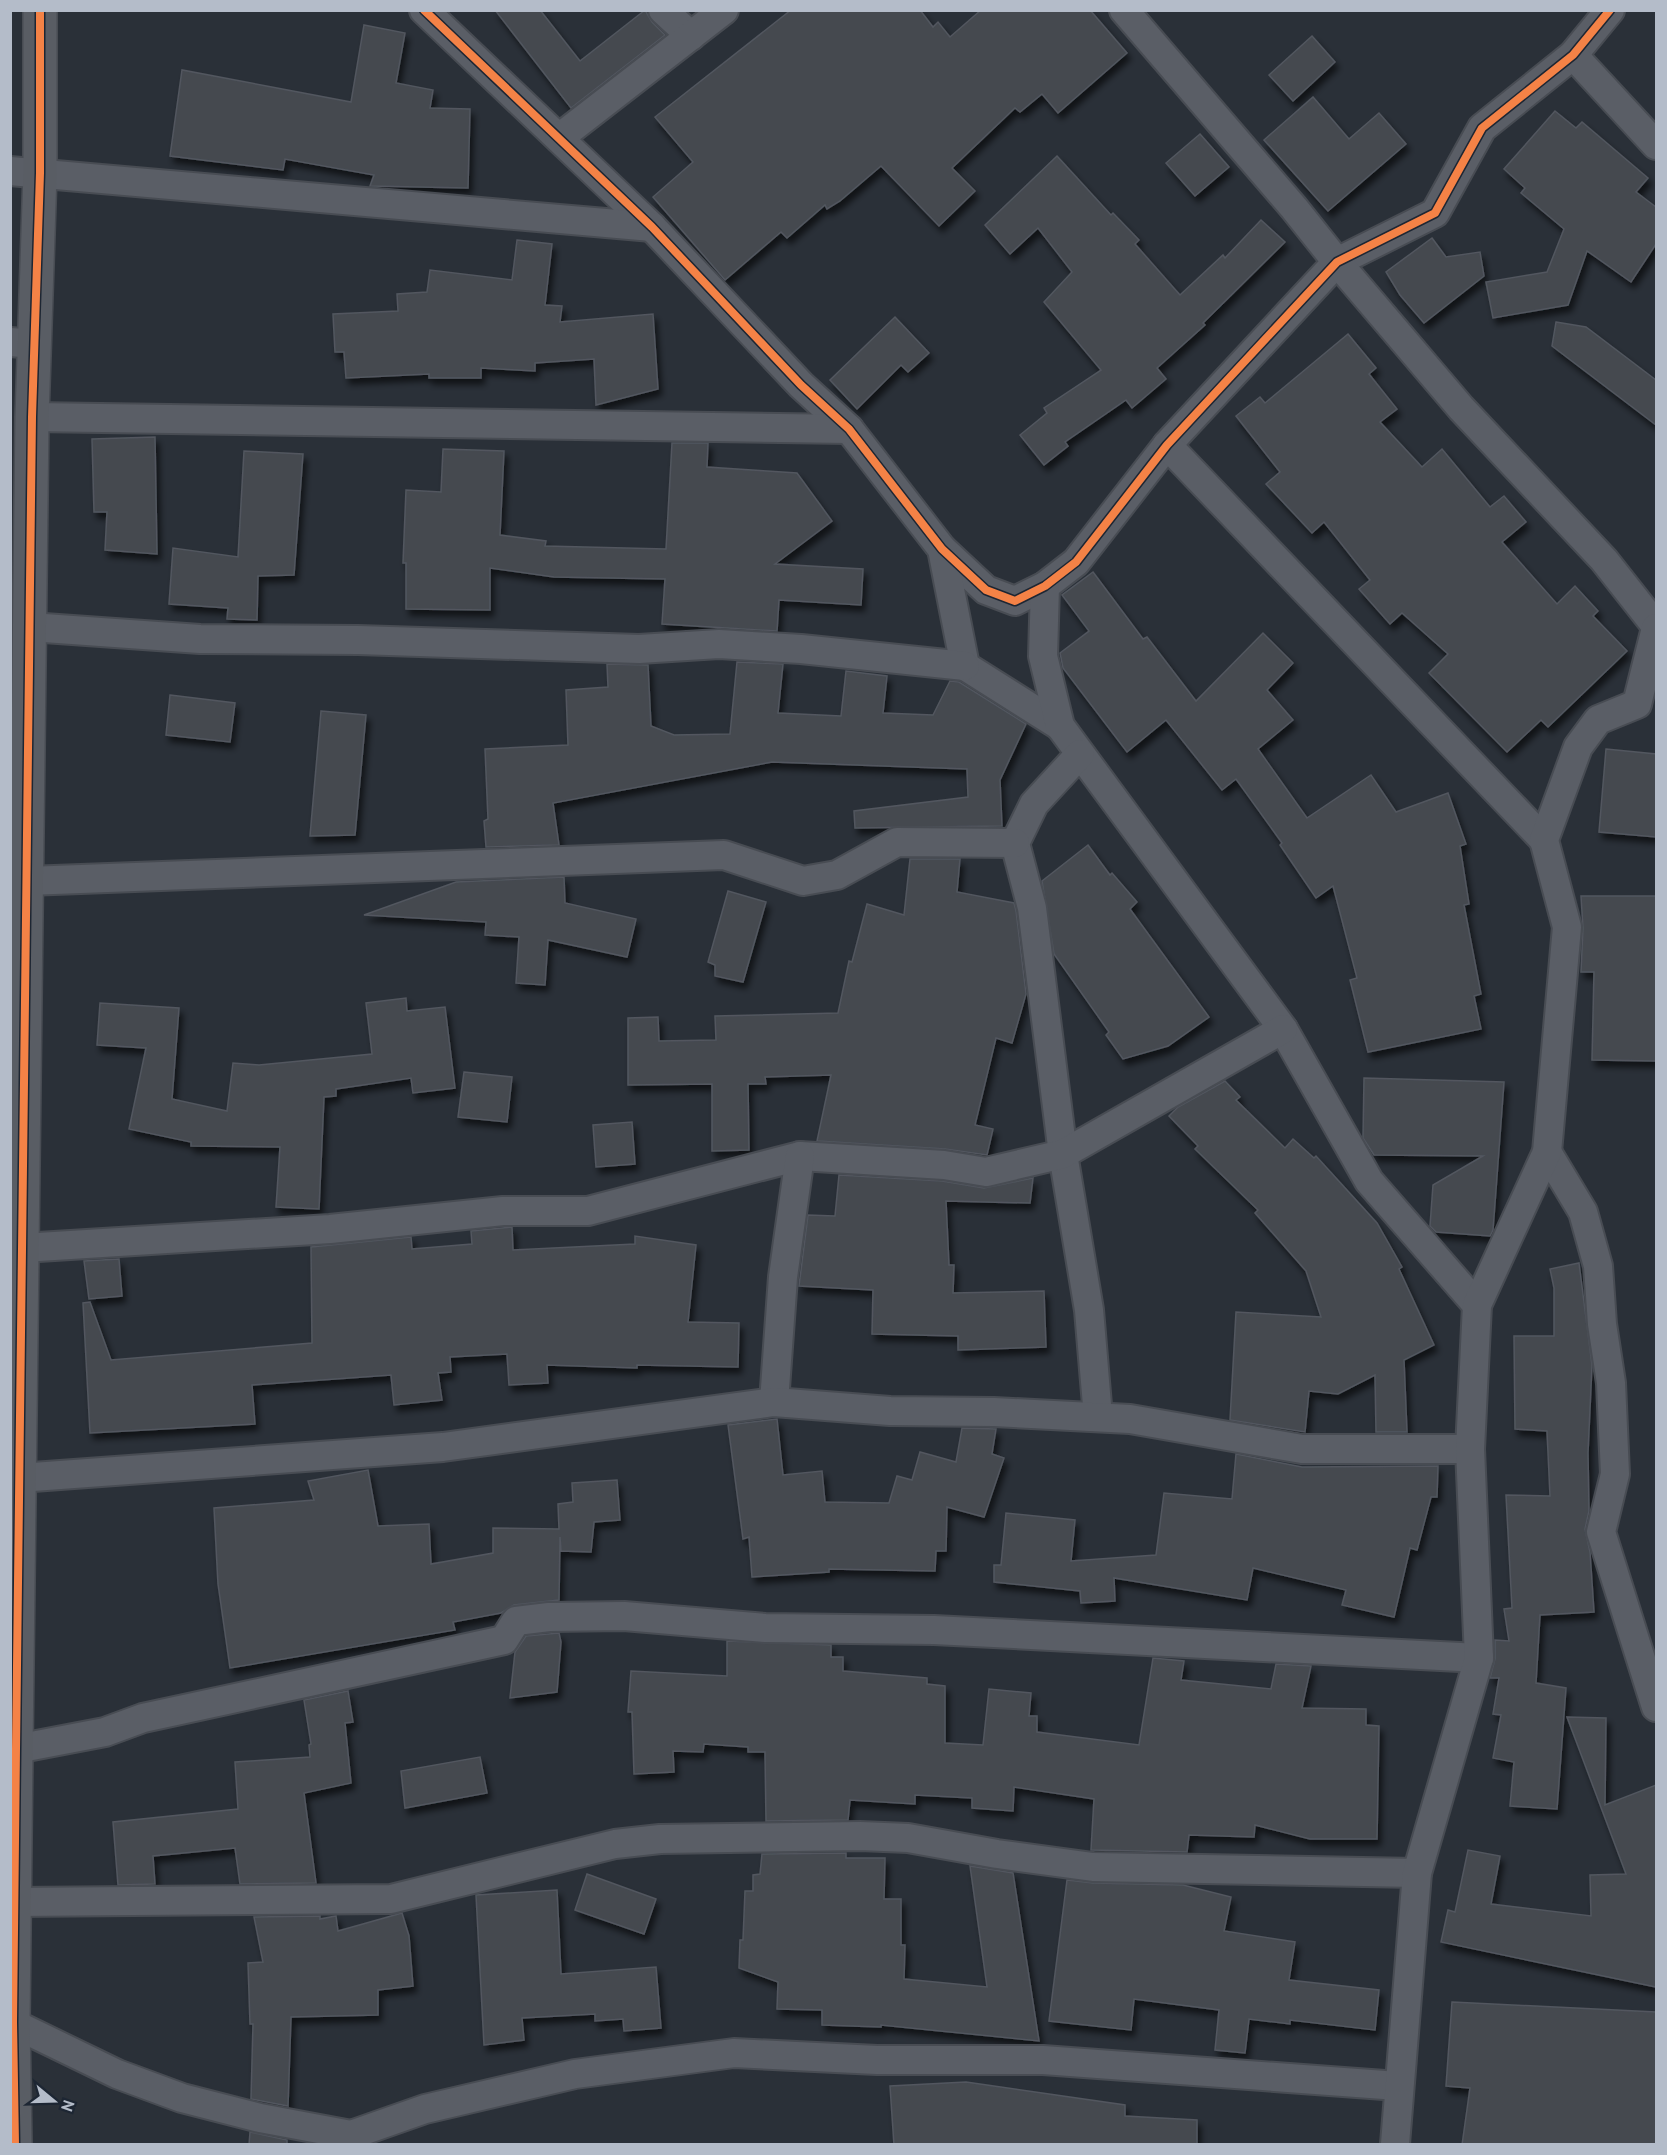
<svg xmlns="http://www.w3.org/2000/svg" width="1667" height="2155" viewBox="0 0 1667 2155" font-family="'PT Sans',sans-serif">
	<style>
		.building { fill: #444950; stroke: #52575f; stroke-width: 1.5; filter: url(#shadow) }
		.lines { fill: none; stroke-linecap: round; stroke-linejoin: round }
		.street-casing { stroke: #484c53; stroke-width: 32 }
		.secondary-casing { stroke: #484c53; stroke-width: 36 }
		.street { stroke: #5a5e66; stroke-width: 28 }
		.secondary { stroke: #595d64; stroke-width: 33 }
		.cycleway-casing { stroke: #1d2633; stroke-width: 11 }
		.cycleway { stroke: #f48246; stroke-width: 8 }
	</style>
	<defs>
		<filter id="shadow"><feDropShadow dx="3.5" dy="6" stdDeviation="3" flood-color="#0009"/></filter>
	</defs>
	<rect width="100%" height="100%" fill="#2a3038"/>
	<g class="building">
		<path d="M495,10H540L580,61L645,10L652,22L665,35L571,108Z"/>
		<path d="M791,10H920L933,27L938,22L950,37L981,10H1090L1127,53L1058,113L1042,94L1020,112L1015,108L952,168L975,191L939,226L881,166L840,201L827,209L825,205L787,238L781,232L725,280L653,197L693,162L655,117Z"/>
		<path d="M364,25L405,33L396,83L433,90L430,108L470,109L468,188L370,186L374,175L285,159L283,170L170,156L182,70L351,102Z"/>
		<path d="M1312,36L1335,62L1293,101L1269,75Z"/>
		<path d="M1313,97L1349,139L1379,113L1406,144L1328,211L1264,140Z"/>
		<path d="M1555,111L1576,128L1582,122L1648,178L1636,192L1656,207V244L1631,282L1587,251L1568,305L1493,318L1486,282L1547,272L1564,229L1521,193L1525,188L1504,169Z"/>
		<path d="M1200,134L1229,167L1195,196L1166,163Z"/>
		<path d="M1057,156L1111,215L1113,213L1139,240L1135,244L1180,295L1223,255L1225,258L1261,220L1285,242L1203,323L1205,325L1157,368L1166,379L1132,408L1126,400L1065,442L1068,446L1044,465L1020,435L1047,413L1044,408L1101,370L1044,302L1072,272L1038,228L1010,254L985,225Z"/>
		<path d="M1432,238L1446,257L1480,252L1484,276L1424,323L1400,295L1386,272Z"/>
		<path d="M517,240L552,244L545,305L562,306L560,322L653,314L658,389L596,405L594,359L535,363V371L481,368V378H429V374L346,378L344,352H335L333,314L398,311L397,294L427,292L430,270L512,280Z"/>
		<path d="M895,317L929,353L908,372L901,365L857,409L830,380Z"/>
		<path d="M1556,322L1586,327L1656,380V425L1552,346Z"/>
		<path d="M1348,334L1376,368L1369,374L1397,409L1380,422L1422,467L1442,449L1490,507L1504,496L1526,522L1502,542L1557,604L1575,586L1598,611L1593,616L1627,651L1548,727L1541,720L1507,752L1429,673L1448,654L1402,613L1390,624L1359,589L1370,580L1324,522L1312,533L1266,484L1280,472L1236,416L1260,397L1265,403Z"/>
		<path d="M155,437L157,554L105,550L107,512H94L92,439Z"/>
		<path d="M672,443H708L707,467L797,473L832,521L775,564L863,569L861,605L779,600L777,631L662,624L665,579L554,577L490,568V610L406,609V563H403L406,490L441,492L443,449L504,451L500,535L546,541L545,546L666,549Z"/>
		<path d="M244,451L303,454L294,575L258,576L257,620L227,619L228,608L169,604L173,548L238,557Z"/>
		<path d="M1093,572L1143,639L1147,637L1196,701L1263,633L1293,663L1267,690L1293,720L1258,749L1307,818L1371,775L1396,812L1448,793L1466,844L1460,846L1469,904L1464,905L1481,994L1474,996L1481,1029L1368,1052L1350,980L1357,978L1333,886L1316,898L1280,845L1282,843L1236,779L1222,790L1166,720L1127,752L1063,668L1060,653L1089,631L1062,595Z"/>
		<path d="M737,662L783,664L778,713L841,716L846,671L887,676L883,713L933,715L950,681L959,682L1026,724L1000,780L1002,826L855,828L854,811L968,797L967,769L772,762L553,803L559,845L486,847L484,821L488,819L485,749L568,745L566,690L608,687L607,664L648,665L651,726L674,735L730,734Z"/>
		<path d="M170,695L235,703L230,742L166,735Z"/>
		<path d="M321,711L366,715L355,835L310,836Z"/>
		<path d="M1606,749L1656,754V837L1599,832Z"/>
		<path d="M1088,845L1110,875L1112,873L1137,902L1130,909L1209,1017L1168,1046L1123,1059L1106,1035L1109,1032L1054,954L1042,881Z"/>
		<path d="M910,859H960L957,892L1014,903L1016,911L1026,994L1012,1043L996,1038L975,1125L993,1129L987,1155L945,1149L817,1141L831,1075L765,1077L766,1084H748L749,1150L712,1151V1084L628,1085V1018L658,1017L659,1041L716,1040L715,1016L838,1013L849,961L852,962L867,904L904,915Z"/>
		<path d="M564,877L565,903L636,919L627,957L548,940L545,985L516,983L519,937L485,935L486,922L364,915L456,882Z"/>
		<path d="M728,891L766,902L743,982L715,976V965L708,962Z"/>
		<path d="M1581,896H1656V1061L1592,1060L1594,972H1581L1583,928Z"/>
		<path d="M406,998L407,1011L445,1007L455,1088L413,1093L411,1078L336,1089V1096L324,1097L319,1209L276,1207L280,1147L191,1146V1142L129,1129L146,1048L97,1045L100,1003L179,1008L172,1099L227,1111L233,1063L259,1065L372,1054L366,1003Z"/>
		<path d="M464,1072L512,1077L507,1122L458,1117Z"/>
		<path d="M1364,1078L1504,1082L1493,1230L1490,1236L1436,1232L1430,1226L1433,1185L1483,1156L1374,1155L1363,1138Z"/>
		<path d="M1225,1081L1240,1097L1236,1100L1285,1148L1293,1139L1314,1158L1316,1156L1377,1223L1402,1267L1399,1269L1434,1345L1404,1360L1407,1432H1376L1375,1375L1338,1394L1309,1391L1305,1432L1230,1420L1236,1312L1321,1317L1306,1271L1255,1213L1258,1210L1195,1149L1198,1146L1169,1116L1178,1107Z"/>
		<path d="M632,1122L635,1164L596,1167L593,1125Z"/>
		<path d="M839,1175L942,1181L984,1188L1033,1178L1030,1203L946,1201L949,1265H954L953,1293L1044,1291L1046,1347L958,1350V1336L872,1334L873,1290L799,1286L808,1215L835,1216Z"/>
		<path d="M512,1227L513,1250L635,1244V1236L696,1245L688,1322L739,1323L738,1367L637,1365V1368L547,1365L548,1383L509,1385L507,1354L450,1357L451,1372L438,1373L442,1400L394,1405L391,1375L252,1385L255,1424L90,1433L83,1303L90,1302L111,1360L312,1343L311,1247L411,1237L412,1249L472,1244L471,1231Z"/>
		<path d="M119,1259L122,1296L89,1299L84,1261Z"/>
		<path d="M1579,1263L1592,1365L1588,1453L1589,1511L1585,1529L1590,1552L1594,1612L1540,1615L1536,1683L1566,1688L1557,1809L1510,1806L1514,1762L1493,1758L1501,1715L1493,1714L1499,1678H1490L1495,1659V1640L1509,1641L1504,1609L1512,1608L1506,1495L1550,1496L1547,1431L1515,1429L1514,1336H1554V1288L1550,1269Z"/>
		<path d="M777,1419L783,1475L822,1471L825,1502L889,1503L897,1476L912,1480L920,1452L956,1462L962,1428L996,1429L992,1454L1004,1458L984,1517L947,1507L946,1551H936L935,1571L829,1569V1572L752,1577L749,1537L743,1539L728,1425Z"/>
		<path d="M1236,1454L1302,1467L1438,1466L1437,1497H1431L1417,1550L1410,1548L1394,1617L1342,1605L1346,1590L1253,1568L1247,1600L1114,1578L1115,1601L1081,1603L1080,1591L994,1582V1565H1001L1006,1513L1075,1520L1071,1561L1156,1555L1164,1493L1232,1499Z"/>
		<path d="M368,1470L378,1526L429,1524L431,1564L493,1553V1528L559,1529L558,1504L573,1502L572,1483L617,1480L620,1520L594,1522L591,1552L561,1551L560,1537L559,1600L514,1605L501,1613L453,1622L455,1630L230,1668L218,1584L214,1508L314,1500L308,1481Z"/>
		<path d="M559,1633L561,1642L557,1692L510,1698L515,1652L526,1636Z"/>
		<path d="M727,1641L831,1645V1657H843V1671L927,1678V1684L945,1686V1743L983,1745L989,1689L1031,1693L1029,1716H1037V1732L1139,1745L1153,1658L1184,1661L1181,1680L1271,1689L1276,1664L1311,1666L1302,1708L1366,1709V1725L1379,1726L1377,1839H1310L1255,1825L1254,1837L1189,1835L1187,1852L1091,1850L1094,1799L1014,1787L1013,1811L972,1808V1798L915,1795V1804L850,1800L848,1820L766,1821L765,1752H748V1747L704,1744L703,1752L673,1751L674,1772L634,1774L632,1712H628L631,1671L727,1676Z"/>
		<path d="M348,1691L353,1722L345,1723L351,1783L304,1793L316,1883L240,1884L235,1848L153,1856L155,1884L118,1885L113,1822L238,1809L235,1762L310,1757L309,1745L311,1744L304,1700Z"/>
		<path d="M1567,1717L1606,1718L1605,1805L1656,1785V1987L1441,1942L1448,1910L1455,1912L1468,1850L1500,1856L1491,1904L1591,1916L1590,1875L1626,1874Z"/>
		<path d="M480,1757L487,1793L405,1808L401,1771Z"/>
		<path d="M846,1853V1858H885L884,1899H901V1945H905L904,1979L987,1987L970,1866L1013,1873L1039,2041L881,2025V2027L822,2025V2010L777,2009L778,1982L739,1968L740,1940H743L745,1891H753V1875L760,1874L762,1854Z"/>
		<path d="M587,1874L656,1899L644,1934L575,1910Z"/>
		<path d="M1067,1880L1093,1883L1183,1885L1231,1897L1224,1931L1295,1942L1289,1980L1379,1990L1375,2030L1290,2020V2024L1249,2019L1245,2053L1215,2050L1219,2010L1134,1999L1131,2030L1049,2021Z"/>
		<path d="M557,1890L561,1974L656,1967L661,2028L624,2031L623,2019L595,2021V2014L522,2018L524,2040L484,2045L476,1895Z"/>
		<path d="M402,1913L409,1936L413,1986L378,1990V2015L291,2017L288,2106L251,2099L253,2024H250L248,1963L263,1962L254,1917L320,1916V1919L336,1916L338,1931Z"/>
		<path d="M1452,2002L1656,2012V2145H1462L1470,2088L1446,2086Z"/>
		<path d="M966,2082L1125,2105V2116L1197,2120V2145H894L890,2086Z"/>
		<path d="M250,2132L287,2140V2145H249Z"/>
	</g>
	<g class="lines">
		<g class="street-casing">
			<g id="street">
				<path d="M424,10L652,227L801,385L849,429L942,549L986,590L1015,601L1045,586L1076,562L1167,445L1337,262L1435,213L1482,128L1573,55L1610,10"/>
				<path d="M663,10L691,36"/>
				<path d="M1124,10L1294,208L1337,262L1461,408L1604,560L1656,626"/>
				<path d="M1573,55L1656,145"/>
				<path d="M559,138L724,10"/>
				<path d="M10,171L652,227"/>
				<path d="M10,342L35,344"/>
				<path d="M32,417L849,429"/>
				<path d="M1167,445L1544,840"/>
				<path d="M942,549L965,666L1060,726"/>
				<path d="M1045,586L1043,656L1060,726L1283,1029L1369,1181L1477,1305"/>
				<path d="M30,627L200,639L358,640L639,649L719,644L801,649L965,666"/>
				<path d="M1080,754L1034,804L1015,843L1032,908L1063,1154L1089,1310L1098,1417"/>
				<path d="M27,881L724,855L803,881L837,875L897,842L1015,843"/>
				<path d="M1547,1152L1583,1212L1598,1266L1602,1324L1611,1383L1615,1474L1601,1532L1656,1707"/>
				<path d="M22,1248L330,1229L503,1211H588L800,1156L944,1165L986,1172L1063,1154L1283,1029"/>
				<path d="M774,1402L783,1277L800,1156"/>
				<path d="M19,1478L443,1447L774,1402L890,1411L994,1412L1130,1419L1302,1449H1470"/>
				<path d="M16,1749L105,1732L143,1718L504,1640L516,1621L549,1617L624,1616L765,1628L934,1630L1479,1658"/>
				<path d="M14,1902L391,1899L615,1844L660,1839L860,1836L908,1838L997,1854L1093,1867L1417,1873"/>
				<path d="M10,2022L117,2074L182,2098L260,2118L351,2135L425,2109L575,2074L734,2053L877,2060H1043L1398,2086"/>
				<path d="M1395,2144L1417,1873L1479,1658L1470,1449L1477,1305L1547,1152L1567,927L1544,840L1578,747L1598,720L1637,704L1656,628"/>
			</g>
		</g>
		<g class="secondary-casing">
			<path id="secondary" d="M15,2144L13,2022L16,1749L32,417L40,173V10"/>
		</g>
		<use href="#street" class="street"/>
		<use href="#secondary" class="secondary"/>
		<g class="cycleway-casing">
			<g id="cycleway">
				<path d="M424,10L652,227L801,385L849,429L942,549L986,590L1015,601L1045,586L1076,562L1167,445L1337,262L1435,213L1482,128L1573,55L1610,10"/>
				<path d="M15,2144L13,2022L16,1749L32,417L40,173V10"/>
			</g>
		</g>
		<use href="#cycleway" class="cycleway"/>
	</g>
	<rect width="1667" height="2155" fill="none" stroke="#b4bcc9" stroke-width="24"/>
	<g transform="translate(54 2101) rotate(109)" stroke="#1d2633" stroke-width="4.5" paint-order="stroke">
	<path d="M0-4.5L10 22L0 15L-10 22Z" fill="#b4bcc9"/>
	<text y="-9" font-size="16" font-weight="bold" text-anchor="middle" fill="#b4bcc9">N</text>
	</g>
</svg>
